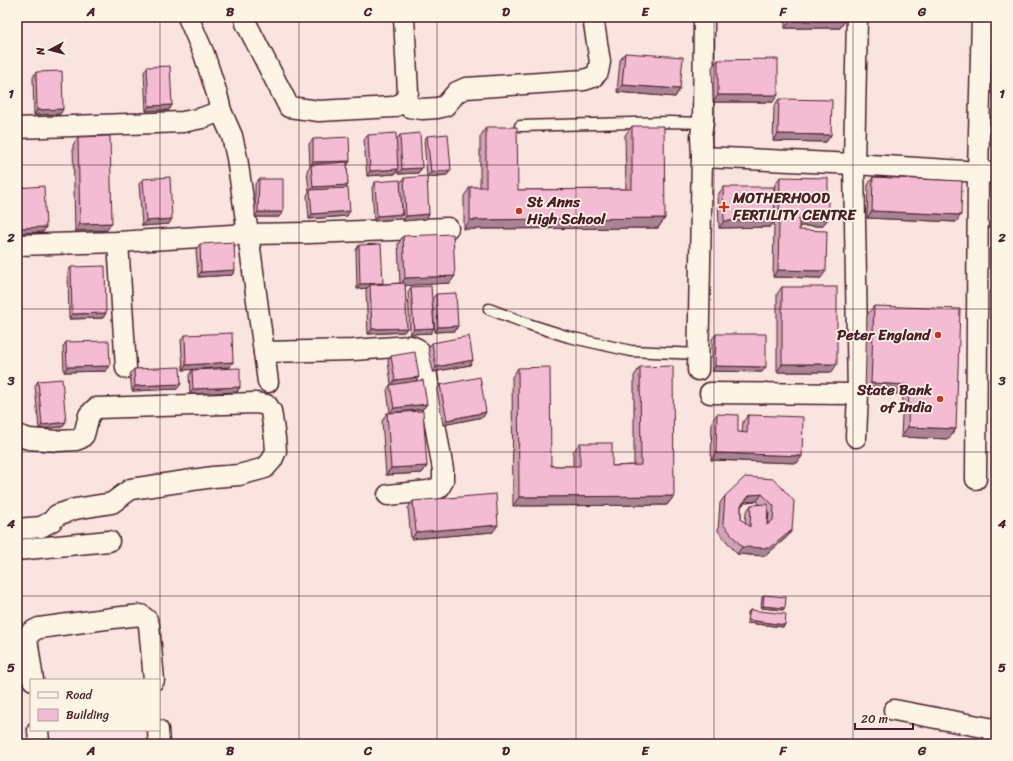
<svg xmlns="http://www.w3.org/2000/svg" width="1013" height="761" viewBox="0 0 1013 761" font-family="Sriracha,sans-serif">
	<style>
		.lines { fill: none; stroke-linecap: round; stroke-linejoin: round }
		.lane-casing { stroke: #4a1f2b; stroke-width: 13 }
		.street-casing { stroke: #4a1f2b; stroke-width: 23 }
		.lane { stroke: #fcf5e5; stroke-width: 10 }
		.street { stroke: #fcf5e5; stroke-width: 20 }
		.wall { fill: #d1a2b5; stroke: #4a1f2b; fill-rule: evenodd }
		.shaded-wall { fill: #aa8493; stroke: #4a1f2b }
		.building { fill: #f3bcd2; stroke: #4a1f2b; fill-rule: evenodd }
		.grid { fill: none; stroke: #4a1f2b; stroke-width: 1; stroke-opacity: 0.55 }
		.poi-dot { fill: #c8321e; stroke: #fcf5e5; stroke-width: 1.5 }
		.labels { text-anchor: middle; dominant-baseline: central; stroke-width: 3.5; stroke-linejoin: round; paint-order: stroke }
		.poi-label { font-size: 15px; font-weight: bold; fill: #4a1f2b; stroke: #fcf5e5; text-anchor: start }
		.neatline { fill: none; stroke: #4a1f2b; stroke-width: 1.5 }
		.grid-label { font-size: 13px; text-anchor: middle; font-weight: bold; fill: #4a1f2b }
	</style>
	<rect width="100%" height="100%" fill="#f9e4df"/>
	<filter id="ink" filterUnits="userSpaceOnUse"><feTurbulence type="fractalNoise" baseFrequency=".025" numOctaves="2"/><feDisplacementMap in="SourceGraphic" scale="8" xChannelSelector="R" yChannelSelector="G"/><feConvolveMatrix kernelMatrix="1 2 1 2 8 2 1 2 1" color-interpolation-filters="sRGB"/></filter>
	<g filter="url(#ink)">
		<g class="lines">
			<g class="lane-casing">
				<g id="lane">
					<path d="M520,126L669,122L703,123"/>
					<path d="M489,309L528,324L569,337L631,351L698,354"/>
				</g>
			</g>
			<g class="street-casing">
				<g id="street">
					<path d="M188,17L204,54L217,94L221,111"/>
					<path d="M245,17L246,23L289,107L319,111L393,107L405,102L408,92L404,18L405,17"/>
					<path d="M405,102L409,107L422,109L437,108L445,106L457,92L466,88L584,80L593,77L598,72L600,62L593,17"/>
					<path d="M17,128L183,122L202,118L221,111L232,136L237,158L248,234L268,382"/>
					<path d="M702,157L854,164L996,173"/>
					<path d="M118,242L126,368"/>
					<path d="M17,245L118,242L248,234L309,233L448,228"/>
					<path d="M264,352L353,350L410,346C418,348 421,351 424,359L443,470V481L439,488L428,491L388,495"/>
					<path d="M698,370L702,157L701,136L703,123L704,17"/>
					<path d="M710,393L858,394"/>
					<path d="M17,435L29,439L58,441L76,440L81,438L84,435L89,415L96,408L256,403L267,405L271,411L275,438L276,451L272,460L265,468L239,475L213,477L131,489L112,503L75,509L57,515L52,521L41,527L17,529"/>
					<path d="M856,437L858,394L854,164L857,17"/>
					<path d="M976,479L978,172L982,17"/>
					<path d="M17,550L109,541"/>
					<path d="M33,680L27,639L31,632L39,628L113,618L141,615L147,620L149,625L154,680"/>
					<path d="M894,710L994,729L995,744"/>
					<path d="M158,730L159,744"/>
					<path d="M38,744L39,743L38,730"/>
				</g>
			</g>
			<use href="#lane" class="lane"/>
			<use href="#street" class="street"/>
		</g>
		<g class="wall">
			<path d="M785,17H845L840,28H785Z"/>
			<path d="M625,53L680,89L675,97L617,92L620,60Z"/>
			<path d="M718,60L773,102H713L712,67Z"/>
			<path d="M147,67L172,105L169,110L146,111L144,72Z"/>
			<path d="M36,72L63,109L60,114L34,115L33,77Z"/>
			<path d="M779,99L831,135L826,142L773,141L774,106Z"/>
			<path d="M632,126L665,218L658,228L464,229V196L470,187H480V137L486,127L518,190L626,189L625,135Z"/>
			<path d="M368,135L396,140L400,135L422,168L418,173L398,174V170L395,174L367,176L364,140Z"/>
			<path d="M427,136L451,170L447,175L427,177L424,141Z"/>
			<path d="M78,137L107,230L75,231L73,145Z"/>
			<path d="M313,139L350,161L347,166L346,188L347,216L309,219L307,195L309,192L307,170L310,166L309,144Z"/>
			<path d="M780,177L828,219L822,226H799V230L821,278L773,277L774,222L770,227L719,228L718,195L723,187L774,192L775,184Z"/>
			<path d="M873,177L956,222L867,218L868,185Z"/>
			<path d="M404,178L426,219L403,221L400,183Z"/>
			<path d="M143,179L169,224L142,226L139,184Z"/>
			<path d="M259,179L279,217H255V184Z"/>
			<path d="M375,182L402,214L398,219L374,221L372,187Z"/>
			<path d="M17,188L46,227L43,232L17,233Z"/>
			<path d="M403,236L450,283L405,285L407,328L404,332L368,334L366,290L367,288L357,289L356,250L359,245L382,284L400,283L398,244Z"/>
			<path d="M200,244L235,270L232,275L198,277L196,249Z"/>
			<path d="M71,267L106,313L103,318L69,319L68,272Z"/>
			<path d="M411,287L432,299L436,294L455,331L435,332L432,300L431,333L410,334L408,292Z"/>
			<path d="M782,287L832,372H777V294Z"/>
			<path d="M874,306L949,439L901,437L903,394L865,393L867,315Z"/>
			<path d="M716,334L762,372L712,371V339Z"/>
			<path d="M185,335L233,362L230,367L183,370L181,340Z"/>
			<path d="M66,342L106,371L64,372L63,347Z"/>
			<path d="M432,343L473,360L470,365L433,372L428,348Z"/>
			<path d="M391,356L416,381L427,404L423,409L390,413L387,390L390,385L391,384L388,361Z"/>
			<path d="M640,367L674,496L667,505L513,506L512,377L518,368L551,466H573V452L580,443L612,466L634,465V376Z"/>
			<path d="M134,369L177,389L132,391L130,374Z"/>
			<path d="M192,370L240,387L237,392L190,394L189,375Z"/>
			<path d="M38,381L62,427L39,429L35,386Z"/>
			<path d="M440,385L486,412L483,417L443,425L437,390Z"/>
			<path d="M387,413L427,466L422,473L386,475L382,421Z"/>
			<path d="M717,414L738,432L742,433L743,422L748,415L802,456L797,463L711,460L712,421Z"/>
			<path d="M774,479L792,530L787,537L765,556L737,554L718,531L720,503L725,496ZM757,501L760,505H751L746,512L745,523L741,519V507L745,502ZM768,512L769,513L768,524L767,525Z"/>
			<path d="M413,501L493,532L411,539L408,508Z"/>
			<path d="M764,595L785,608L783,610L761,608L762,597Z"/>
			<path d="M750,610L785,625L783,627L747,623L748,612Z"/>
		</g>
		<g class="shaded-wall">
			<path d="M669,17H685L684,18Z"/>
			<path d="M790,21H845L840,28H785Z"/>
			<path d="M622,85L680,89L675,97L617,92Z"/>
			<path d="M718,95H778L773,102H713Z"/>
			<path d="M172,105L169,110L146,111L149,106Z"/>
			<path d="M63,109L60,114L34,115L37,110Z"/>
			<path d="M778,134L831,135L826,142L773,141Z"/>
			<path d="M350,161L347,166L311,165L313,162Z"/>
			<path d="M422,168L418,173L398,174L402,169Z"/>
			<path d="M398,169L395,174L367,176L370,171Z"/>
			<path d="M451,170L447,175L427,177L431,172Z"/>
			<path d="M348,185L345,190L310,191L313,187Z"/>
			<path d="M350,211L347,216L309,219L312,214Z"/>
			<path d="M872,211L961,215L956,222L867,218Z"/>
			<path d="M258,212H283L279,217H255Z"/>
			<path d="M402,214L398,219L374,221L377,216Z"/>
			<path d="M429,214L426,219L403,221L406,216Z"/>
			<path d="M665,218L658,228L464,229L470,220Z"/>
			<path d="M799,218L828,219L822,226H794Z"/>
			<path d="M172,219L169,224L142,226L146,221Z"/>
			<path d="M775,220L770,227L719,228L724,221Z"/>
			<path d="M112,223L107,230L75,231L80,224Z"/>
			<path d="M46,227L43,232L17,233V231L19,228Z"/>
			<path d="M235,270L232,275L198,277L201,272Z"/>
			<path d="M778,270L826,271L821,278L773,277Z"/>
			<path d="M455,276L450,283L400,286L405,278Z"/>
			<path d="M383,283L379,288L370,285L367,288L357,289L360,284Z"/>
			<path d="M106,313L103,318L69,319L72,314Z"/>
			<path d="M458,326L455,331L435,332L438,327Z"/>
			<path d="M407,328L404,332L368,334L372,329Z"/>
			<path d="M434,328L431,333L410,334L414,329Z"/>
			<path d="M473,360L470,365L433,372L436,367Z"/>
			<path d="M233,362L230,367L183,370L186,365Z"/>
			<path d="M782,364H837L832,372H777Z"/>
			<path d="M110,366L106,371L64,372L67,367Z"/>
			<path d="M715,366L766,367L762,372L712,371Z"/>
			<path d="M419,377L415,382L391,385L395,380Z"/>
			<path d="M871,383L909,385L903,394L865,393Z"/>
			<path d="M181,384L177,389L132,391L135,386Z"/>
			<path d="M240,387L237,392L190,394L193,389Z"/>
			<path d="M427,404L423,409L390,413L394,408Z"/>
			<path d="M486,412L483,417L443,425L447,420Z"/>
			<path d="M66,422L62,427L39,429L42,425Z"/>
			<path d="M908,427L956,429L949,439L901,437Z"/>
			<path d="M716,453L802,456L797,463L711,460Z"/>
			<path d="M427,466L422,473L386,475L391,468Z"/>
			<path d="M762,494L757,501L745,502L736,512L741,505L750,495Z"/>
			<path d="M674,496L667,505L513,506L519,497Z"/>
			<path d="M498,525L493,532L411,539L416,532Z"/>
			<path d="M792,530L787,537L765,556L737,554L742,547Z"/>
			<path d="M763,606L785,608L783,610L761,608Z"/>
			<path d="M748,620L785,625L783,627L747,623Z"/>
		</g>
		<g class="building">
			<rect x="790" y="17" width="55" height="4"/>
			<path d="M625,53L683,57L680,89L622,85Z"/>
			<path d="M778,59V95H718V60Z"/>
			<path d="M170,66L172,105L149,106L147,67Z"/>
			<path d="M62,71L63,109L37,110L36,72Z"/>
			<path d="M779,99L832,100L831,135L778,134Z"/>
			<path d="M632,126H664L665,218L470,220V187H486V127H517L518,190L632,189Z"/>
			<path d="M396,133L398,169L370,171L368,135Z"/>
			<path d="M420,133L422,168L402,169L400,135Z"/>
			<path d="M448,134L451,170L431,172L427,136Z"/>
			<path d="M110,136L112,223L80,224L78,137Z"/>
			<path d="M349,137L350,161L313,162V139Z"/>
			<path d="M347,162L348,185L313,187L311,165Z"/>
			<path d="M427,176L429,214L406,216L404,178Z"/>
			<path d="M170,177L172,219L146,221L143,179Z"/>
			<path d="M780,177L828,178V219L799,218V230L827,231L826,271L778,270Z"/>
			<path d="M873,177L962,181L961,215L872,211Z"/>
			<path d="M259,179H283V212H258Z"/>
			<path d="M400,180L402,214L377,216L375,182Z"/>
			<path d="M44,186L46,227L19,228L17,188Z"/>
			<path d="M723,187H774L775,220L724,221Z"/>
			<path d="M348,188L350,211L312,214L310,190Z"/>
			<path d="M453,234L455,276L405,278L403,236Z"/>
			<path d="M234,242L235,270L201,272L200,244Z"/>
			<path d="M381,244L383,283L360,284L359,245Z"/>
			<path d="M105,266L106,313L72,314L71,267Z"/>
			<path d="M405,283L407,328L372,329L370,285Z"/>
			<path d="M431,286L434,328L414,329L411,287Z"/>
			<rect x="782" y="287" width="55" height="77"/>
			<path d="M456,293L458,326L438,327L436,294Z"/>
			<path d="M874,306L960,309L956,429L908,427L909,385L871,383Z"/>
			<path d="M232,333L233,362L186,365L185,335Z"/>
			<path d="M716,334H766V367L715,366Z"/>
			<path d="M469,336L473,360L436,367L432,343Z"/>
			<path d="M109,341L110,366L67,367L66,342Z"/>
			<path d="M415,352L419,377L395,380L391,356Z"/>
			<path d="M673,366L674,496L519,497L518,368L550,367L551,466H580V443H612V466L641,465L640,367Z"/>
			<path d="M180,367L181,384L135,386L134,369Z"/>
			<path d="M240,368V387L193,389L192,370Z"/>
			<path d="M480,377L486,412L447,420L440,385Z"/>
			<path d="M62,379L66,422L42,425L38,381Z"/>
			<path d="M423,380L427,404L394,408L390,385Z"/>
			<path d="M423,411L427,466L391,468L387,413Z"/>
			<path d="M717,414L738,415V432L747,433L748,415L803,417L802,456L716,453Z"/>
			<path d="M745,477L774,479L794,501L792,530L770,548L742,547L723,524L725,496ZM762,494L774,506L773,520L767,525L768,504L751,505L750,527L741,519V505L750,495Z"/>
			<path d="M496,494L498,525L416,532L413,501Z"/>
			<path d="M764,595L786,597L785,608L763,606Z"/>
			<path d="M750,610L786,614L785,625L748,620Z"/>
		</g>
	</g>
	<path class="grid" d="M160,17V744M299,17V744M437,17V744M576,17V744M714,17V744M853,17V744M17,165H996M17,309H996M17,452H996M17,596H996"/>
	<g class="poi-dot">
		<path d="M722 201h4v4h4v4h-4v4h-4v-4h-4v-4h4z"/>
		<circle cx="519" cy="211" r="4"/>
		<circle cx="938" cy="335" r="4"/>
		<circle cx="940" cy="399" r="4"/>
	</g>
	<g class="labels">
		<g class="poi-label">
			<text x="733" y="198">MOTHERHOOD<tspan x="733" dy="17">FERTILITY CENTRE</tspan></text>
			<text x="527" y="202">St Anns<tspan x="527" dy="17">High School</tspan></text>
			<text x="930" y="335" text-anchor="end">Peter England</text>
			<text x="932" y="390" text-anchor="end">State Bank<tspan x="932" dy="17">of India</tspan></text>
		</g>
	</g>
	<rect width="1013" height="761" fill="none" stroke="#fcf5e5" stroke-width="44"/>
	<rect x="30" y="679" width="130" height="52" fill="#fcf5e5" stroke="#b59f9b"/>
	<rect x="38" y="692" width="20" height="6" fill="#fcf5e5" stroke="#b59f9b"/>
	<text x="66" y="699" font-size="12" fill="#4a1f2b">Road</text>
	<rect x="38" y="709" width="20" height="12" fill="#f3bcd2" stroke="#b59f9b"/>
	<text x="66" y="719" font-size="12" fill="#4a1f2b">Building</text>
	<g transform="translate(50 50) rotate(263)" stroke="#fcf5e5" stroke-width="3" paint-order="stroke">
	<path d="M0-3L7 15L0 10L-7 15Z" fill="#4a1f2b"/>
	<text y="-6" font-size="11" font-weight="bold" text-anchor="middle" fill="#4a1f2b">N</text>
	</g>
	<path d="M855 723v6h58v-6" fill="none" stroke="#4a1f2b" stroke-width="2"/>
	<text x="861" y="723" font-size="12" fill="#4a1f2b" stroke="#fcf5e5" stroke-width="3" paint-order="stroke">20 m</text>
	<rect x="22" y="22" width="969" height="717" class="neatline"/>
	<g class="grid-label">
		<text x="91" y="16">A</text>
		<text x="230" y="16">B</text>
		<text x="368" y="16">C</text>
		<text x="506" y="16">D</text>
		<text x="645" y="16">E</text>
		<text x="783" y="16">F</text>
		<text x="922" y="16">G</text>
		<text x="11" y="98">1</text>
		<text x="1002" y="98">1</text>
		<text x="11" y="242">2</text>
		<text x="1002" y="242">2</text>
		<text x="11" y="385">3</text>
		<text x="1002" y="385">3</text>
		<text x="11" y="528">4</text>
		<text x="1002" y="528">4</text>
		<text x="11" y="672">5</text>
		<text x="1002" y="672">5</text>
		<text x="91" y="755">A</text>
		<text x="230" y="755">B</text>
		<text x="368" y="755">C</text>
		<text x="506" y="755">D</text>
		<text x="645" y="755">E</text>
		<text x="783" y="755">F</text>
		<text x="922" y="755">G</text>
	</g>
</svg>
